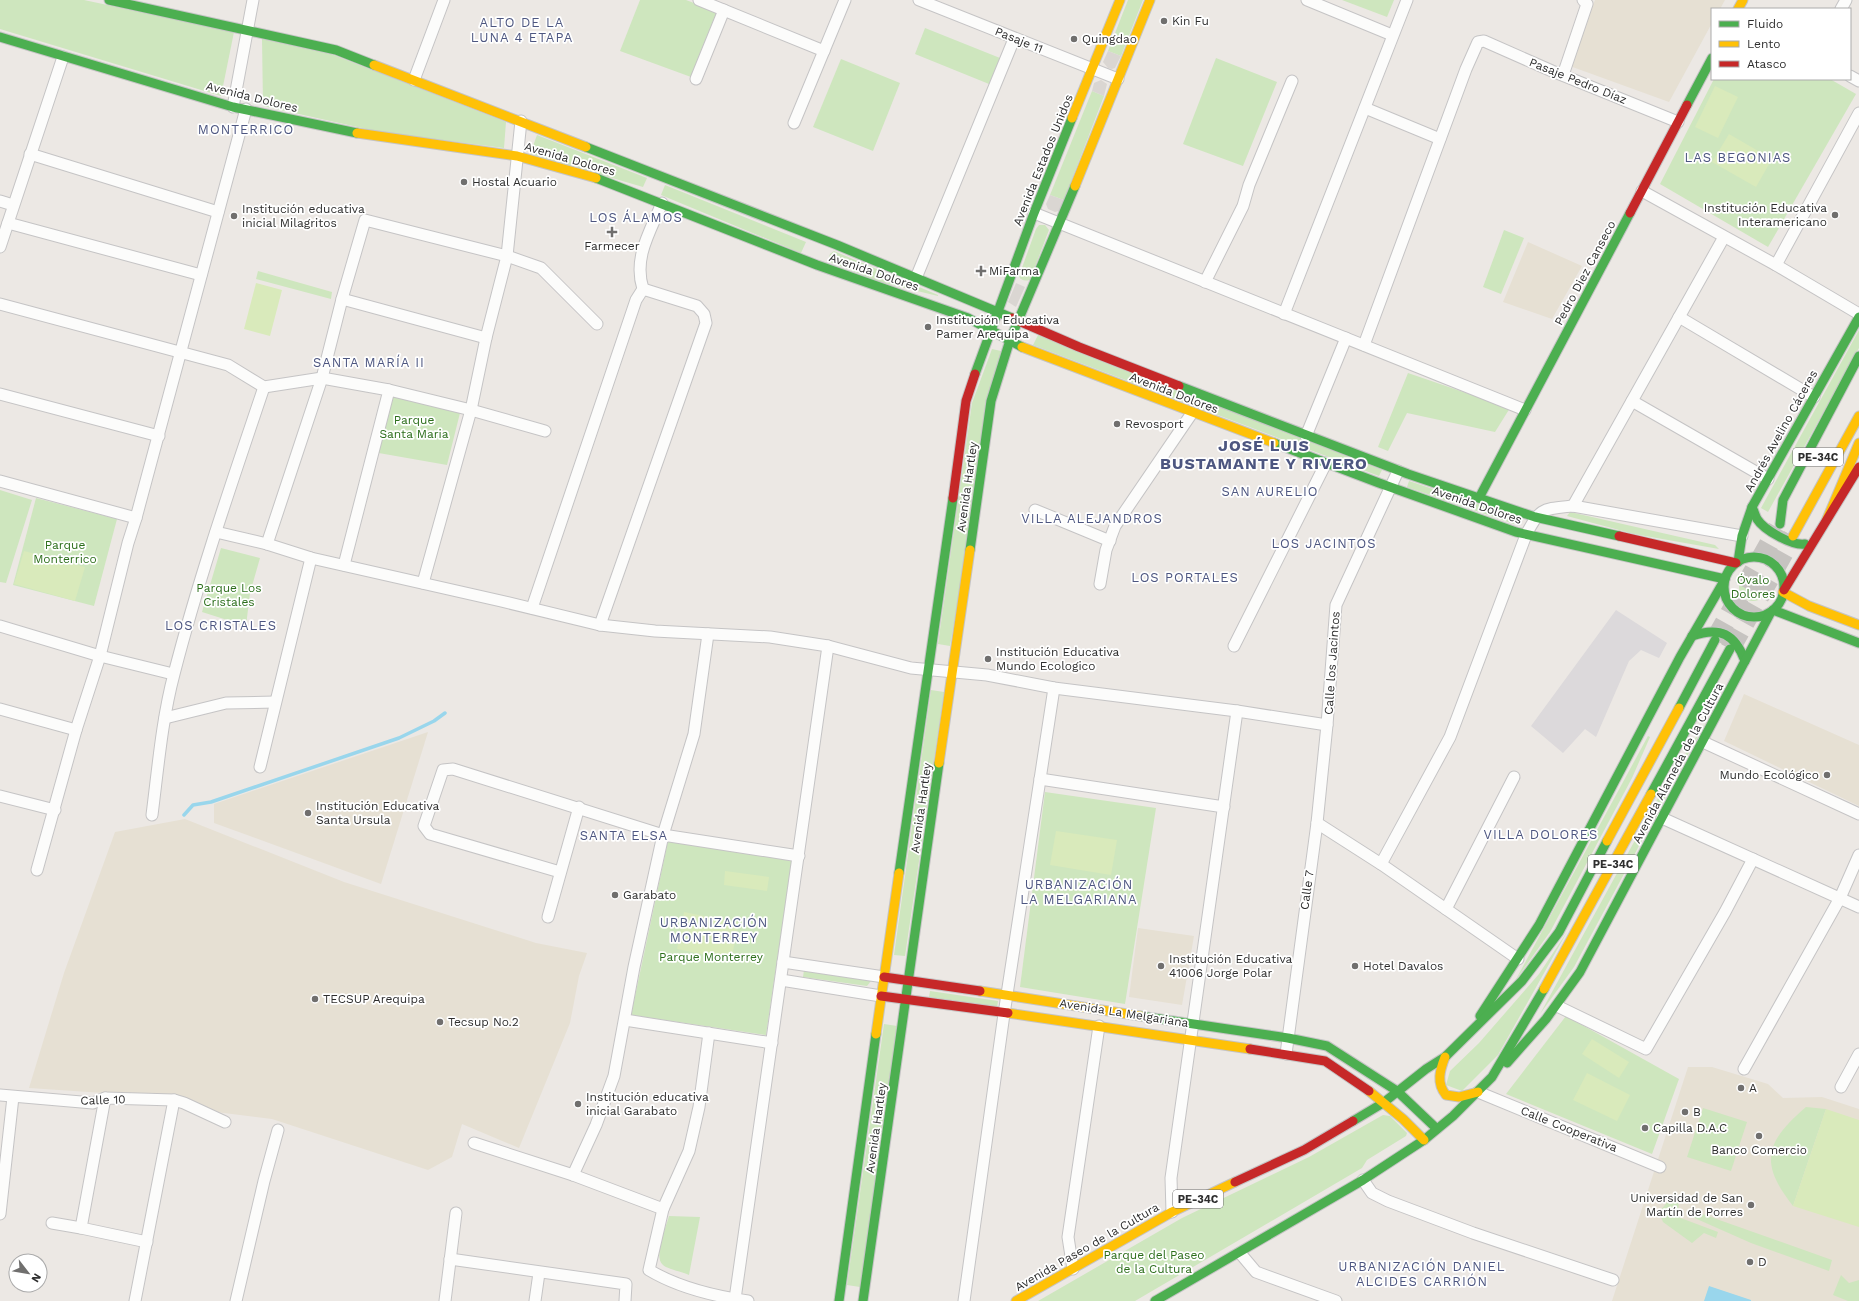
<svg xmlns="http://www.w3.org/2000/svg" width="1859" height="1301" viewBox="0 0 1859 1301" font-family="'Work Sans',sans-serif">
	<style>
		.industrial { fill: #dcd9db }
		.education { fill: #e6e0d3 }
		.green { fill: #cee6be }
		.pitch { fill: #d9eabb }
		.plaza { fill: #dad6d2 }
		.water { fill: #99d6ec }
		.lines { fill: none; stroke-linecap: round; stroke-linejoin: round }
		.stream { stroke: #99d6ec; stroke-width: 3.5 }
		.highway-tunnel { stroke: #c6c3c0; stroke-width: 20; stroke-dasharray: 20 10; stroke-linecap: butt }
		.street-casing { stroke: #c5c4c5; stroke-width: 13 }
		.fast-casing { stroke: #c5c4c5; stroke-width: 11 }
		.slow-casing { stroke: #c5c4c5; stroke-width: 11 }
		.jam-casing { stroke: #c5c4c5; stroke-width: 11 }
		.street { stroke: #fcfcfb; stroke-width: 11 }
		.fast { stroke: #4caf50; stroke-width: 9 }
		.slow { stroke: #ffc107; stroke-width: 9 }
		.jam { stroke: #c62828; stroke-width: 9 }
		.poi-dot { fill: #706f6e; stroke: #fff; stroke-width: 1.5 }
		.labels { text-anchor: middle; dominant-baseline: central; stroke-width: 3.5; stroke-linejoin: round; paint-order: stroke }
		.shield { fill: #fff; stroke: #6d6d6d; stroke-width: 1 }
		.shield-label { font-size: 11px; font-weight: bold; fill: #2e2e2e }
		.poi-label { font-size: 12px; fill: #2e2e2e; stroke: #fff; text-anchor: start }
		.street-label { font-size: 12px; fill: #2e2e2e; stroke: #fff }
		.park-label { font-size: 12px; fill: #2c6e1b; stroke: #fff }
		.neighbourhood-label { font-size: 13px; letter-spacing: 1px; fill: #4d5680; stroke: #fff }
		.district-label { font-size: 16px; font-weight: bold; letter-spacing: 1px; fill: #4d5680; stroke: #fff }
	</style>
	<rect width="100%" height="100%" fill="#ece8e4"/>
	<path class="industrial" d="M1616,610L1667,643L1659,658L1641,650L1629,661L1596,737L1585,729L1563,753L1531,726Z"/>
	<g class="education">
		<path d="M1595,0H1725L1720,9H1712V23L1669,102L1567,65Z"/>
		<path d="M1528,242L1582,266L1552,319L1503,302Z"/>
		<path d="M1744,694L1859,745V806L1724,741Z"/>
		<path d="M428,732L381,884L214,823V804Z"/>
		<path d="M185,819L344,882L536,943L587,953L579,976L570,1023L519,1148L462,1124L452,1157L428,1170L272,1119L216,1112L177,1095H133L29,1088L64,973L115,832Z"/>
		<path d="M1138,928L1194,936L1182,1005L1129,997Z"/>
		<path d="M1688,1067H1712L1768,1084L1783,1098L1822,1097L1859,1109V1301H1612Z"/>
	</g>
	<g class="green">
		<path d="M0,0H84L234,32L221,96L0,29Z"/>
		<path d="M640,0H686L718,12L691,77L620,51Z"/>
		<path d="M1128,0H1143L1121,56L1108,51Z"/>
		<path d="M1342,0H1394L1387,17Z"/>
		<path d="M925,28L1000,58L989,84L915,54Z"/>
		<path d="M262,39L331,54L506,122L504,148L380,132L263,106Z"/>
		<path d="M1216,58L1277,82L1243,166L1183,144Z"/>
		<path d="M841,59L900,83L873,151L813,127Z"/>
		<path d="M1714,79H1830L1856,94L1768,247L1660,184Z"/>
		<path d="M1092,91L1104,96L1064,200L1050,195Z"/>
		<path d="M537,135L647,178L643,187L530,154Z"/>
		<path d="M665,185L806,242L801,253L661,195Z"/>
		<path d="M1039,225H1045L1049,230L1030,280C1025,281 1021,281 1019,276L1036,229Z"/>
		<path d="M1504,230L1524,238L1501,294L1483,287Z"/>
		<path d="M834,251L938,295V296L880,282L828,261L830,254Z"/>
		<path d="M258,271L332,292L331,299L256,279Z"/>
		<path d="M1859,330V348L1768,512L1761,508Z"/>
		<path d="M1038,335L1382,470L1379,476L1033,345Z"/>
		<path d="M992,349L1001,351L950,646L938,644L972,403Z"/>
		<path d="M1408,373L1510,408L1495,432L1407,413L1388,451L1378,447Z"/>
		<path d="M391,390L462,405L447,465L373,452Z"/>
		<path d="M1409,481L1517,517L1514,524L1407,487Z"/>
		<path d="M0,490L32,500L6,583L0,582Z"/>
		<path d="M36,498L117,519L94,606L13,585Z"/>
		<path d="M1570,512L1715,545L1719,549L1634,534L1567,516Z"/>
		<path d="M221,548L260,558L250,593L246,626L202,612Z"/>
		<circle cx="1753" cy="587" r="14"/>
		<path d="M931,690L944,692L905,956L894,955Z"/>
		<path d="M1705,723L1574,967L1540,1014L1663,789Z"/>
		<path d="M1648,736L1650,737L1632,778L1550,932L1515,981Z"/>
		<path d="M1045,792L1156,808L1125,1004L1020,987Z"/>
		<path d="M668,841L792,859L766,1035L631,1015Z"/>
		<path d="M1567,932L1498,1055L1462,1091L1446,1085L1450,1071L1479,1043L1539,974Z"/>
		<path d="M804,970L868,979L871,981L867,986L803,977Z"/>
		<path d="M930,991L998,1001L997,1008L929,997Z"/>
		<path d="M1566,1016L1679,1079L1652,1154L1506,1094Z"/>
		<path d="M884,1024L897,1026L860,1287L847,1285Z"/>
		<path d="M1806,1107L1826,1109L1793,1206C1759,1163 1765,1142 1806,1107Z"/>
		<path d="M1703,1108L1747,1122L1731,1171L1687,1157Z"/>
		<path d="M1383,1115L1390,1116L1407,1133L1406,1136L1367,1160L1362,1168L1135,1301H1038L1182,1218L1309,1157Z"/>
		<path d="M1675,1193L1679,1197L1678,1217L1718,1232L1716,1238L1704,1233L1692,1243L1663,1222L1659,1212Z"/>
		<path d="M1691,1210L1832,1260L1829,1271L1751,1243L1690,1216Z"/>
		<path d="M669,1216L700,1217L689,1275C683,1272 667,1269 663,1265C653,1257 666,1227 669,1216Z"/>
		<path d="M1841,1275L1849,1283L1859,1280V1301H1848L1833,1295Z"/>
	</g>
	<g class="pitch">
		<path d="M1715,86L1738,97L1718,138L1695,127Z"/>
		<path d="M1729,134L1772,159L1756,187L1712,162Z"/>
		<path d="M256,283L282,290L270,336L244,329Z"/>
		<path d="M24,551L85,567L75,601L14,584Z"/>
		<path d="M1056,831L1117,840L1111,875L1050,865Z"/>
		<path d="M725,871L769,877L767,891L724,885Z"/>
		<path d="M684,912L739,923L731,960L677,949Z"/>
		<path d="M1592,1039L1629,1062L1619,1078L1582,1054Z"/>
		<path d="M1587,1073L1630,1095L1617,1121L1573,1100Z"/>
		<path d="M1826,1109L1859,1120V1227L1793,1206Z"/>
	</g>
	<g class="plaza">
		<path d="M1108,51L1121,56L1115,68L1112,69L1108,68L1103,62Z"/>
		<path d="M1101,80L1107,84L1104,96L1092,91L1094,83Z"/>
		<path d="M1050,195L1064,200L1059,211L1055,212L1048,209L1046,204Z"/>
		<path d="M1016,283L1025,287L1016,307L1008,302Z"/>
	</g>
	<path class="water" d="M1709,1286L1751,1300V1301H1704Z"/>
	<g class="lines">
		<path class="stream" d="M184,815L193,805L211,802L399,738L434,721L445,713"/>
		<g class="highway-tunnel">
			<path d="M1715,640L1778,528"/>
			<path d="M1730,649L1793,536"/>
		</g>
		<g class="street-casing">
			<g id="street">
				<path d="M699,0L824,51"/>
				<path d="M919,0L1118,79"/>
				<path d="M1307,0L1392,35"/>
				<path d="M1841,9L1846,0"/>
				<path d="M1563,75L1587,4L1583,0"/>
				<path d="M1850,76L1859,81"/>
				<path d="M696,79L724,10"/>
				<path d="M414,80L444,0"/>
				<path d="M233,107L253,0"/>
				<path d="M1365,108L1440,139"/>
				<path d="M794,123L845,0"/>
				<path d="M30,154L218,212"/>
				<path d="M1642,191L1776,265L1859,314"/>
				<path d="M0,201L13,205"/>
				<path d="M1034,213L1525,410"/>
				<path d="M8,223L201,275"/>
				<path d="M0,247L63,57"/>
				<path d="M1776,265L1859,113"/>
				<path d="M916,278L1014,39"/>
				<path d="M1205,282L1243,206L1249,185L1292,81"/>
				<path d="M643,289C633,258 650,232 662,203"/>
				<path d="M342,299L486,338"/>
				<path d="M0,304L228,365L264,387L322,378L389,390L471,410L545,431"/>
				<path d="M1284,314L1407,0"/>
				<path d="M1679,317L1814,397"/>
				<path d="M1364,345L1466,69L1478,42L1484,41L1552,71L1678,122"/>
				<path d="M0,394L159,436"/>
				<path d="M1632,401L1768,479"/>
				<path d="M1306,436L1346,338"/>
				<path d="M0,481L136,518"/>
				<path d="M1573,506L1724,237"/>
				<path d="M1035,510L1110,541"/>
				<path d="M216,532L267,544L311,558L501,601L600,625L655,631L770,637L828,646L911,668L987,675L1054,688L1237,711L1327,725"/>
				<path d="M267,544L322,378L342,299L365,220L507,256L541,268L597,324"/>
				<path d="M344,565L389,390"/>
				<path d="M423,583L471,410L486,338L507,256L521,121"/>
				<path d="M1100,584L1106,550L1115,526L1192,413"/>
				<path d="M532,608L636,300L643,289L697,306L704,314L706,323L600,625"/>
				<path d="M0,626L100,656L173,674"/>
				<path d="M1234,646L1326,463"/>
				<path d="M0,709L76,730"/>
				<path d="M165,718L226,703L275,702"/>
				<path d="M1703,742L1859,814"/>
				<path d="M260,767L311,558"/>
				<path d="M1040,779L1224,807"/>
				<path d="M0,796L55,810"/>
				<path d="M152,815C158,768 162,719 174,674C199,577 232,482 264,387"/>
				<path d="M1662,818L1859,907"/>
				<path d="M1317,823L1381,864L1518,959"/>
				<path d="M1381,864L1450,737L1526,535C1540,507 1543,509 1573,506L1742,536"/>
				<path d="M37,870L76,730L100,656L128,543L136,518L246,109"/>
				<path d="M560,872L430,834L424,826L443,770L453,769L663,835L799,856"/>
				<path d="M1446,909L1514,777"/>
				<path d="M548,917L579,807"/>
				<path d="M783,962L884,977"/>
				<path d="M781,980L881,996"/>
				<path d="M1557,1006L1646,1049L1725,912L1753,859"/>
				<path d="M625,1020L772,1043"/>
				<path d="M709,1033L699,1107L689,1151L663,1209L649,1270C679,1288 713,1296 748,1301"/>
				<path d="M1286,1054L1317,823L1327,725L1336,605L1398,471"/>
				<path d="M1744,1069L1840,898L1859,855"/>
				<path d="M1841,1087L1859,1054"/>
				<path d="M1478,1092L1660,1167"/>
				<path d="M0,1095L93,1103L105,1098L174,1100L184,1103L225,1122"/>
				<path d="M105,1098L81,1228L147,1242"/>
				<path d="M474,1143L573,1175L663,1209"/>
				<path d="M573,1175L596,1125L614,1076L634,967L663,835L694,734L708,634"/>
				<path d="M1363,1180L1372,1193L1388,1201L1473,1233L1613,1280"/>
				<path d="M1172,1212L1171,1178L1237,711"/>
				<path d="M0,1214L13,1097"/>
				<path d="M52,1223L81,1228"/>
				<path d="M1240,1253L1256,1272L1336,1301"/>
				<path d="M450,1259L626,1284L625,1301"/>
				<path d="M1073,1269L1068,1237L1099,1026"/>
				<path d="M735,1299L828,646"/>
				<path d="M135,1301L174,1100"/>
				<path d="M236,1301L264,1181L278,1130"/>
				<path d="M445,1301L456,1213"/>
				<path d="M535,1301L539,1273"/>
				<path d="M964,1301L1004,1014L1054,688"/>
			</g>
		</g>
		<g class="fast-casing">
			<g id="fast">
				<path d="M109,0L336,50L374,65"/>
				<path d="M0,37L233,107L357,133"/>
				<path d="M1687,105L1712,58"/>
				<path d="M586,147L837,245L1012,318"/>
				<path d="M596,178L817,265L968,318L1022,347"/>
				<path d="M975,374L1034,213L1072,118"/>
				<path d="M1179,386L1408,474L1535,517L1619,536"/>
				<path d="M1274,443L1379,483L1516,532L1725,579"/>
				<path d="M1479,498L1630,213"/>
				<path d="M1752,507C1754,511 1755,515 1757,519C1764,530 1792,546 1805,544"/>
				<path d="M1780,524L1783,500L1859,356"/>
				<path d="M970,550L991,401L1010,340L1075,186"/>
				<circle cx="1754" cy="587" r="30"/>
				<path d="M1738,562L1742,536L1752,507L1859,317"/>
				<path d="M1773,610L1859,643"/>
				<path d="M1692,636C1720,626 1735,634 1745,661"/>
				<path d="M1679,708L1715,640"/>
				<path d="M1651,794L1730,649"/>
				<path d="M899,873L953,498"/>
				<path d="M1140,1016L1288,1038L1327,1046L1397,1091L1437,1129"/>
				<path d="M1480,1016L1539,925L1680,657L1724,581"/>
				<path d="M1507,1063L1546,1019L1580,972L1771,612"/>
				<path d="M1353,1121L1383,1103L1426,1069L1445,1057L1522,981L1559,932L1607,841"/>
				<path d="M839,1301L876,1034"/>
				<path d="M863,1301L939,763"/>
				<path d="M1155,1301L1363,1180L1424,1140L1453,1116L1492,1077L1544,989"/>
			</g>
		</g>
		<g class="slow-casing">
			<g id="slow">
				<path d="M1738,9L1743,0"/>
				<path d="M374,65L586,147"/>
				<path d="M1072,118L1120,0"/>
				<path d="M357,133L517,156L596,178"/>
				<path d="M1075,186L1150,0"/>
				<path d="M1022,347L1274,443"/>
				<path d="M1827,519L1859,443"/>
				<path d="M1793,536L1859,416"/>
				<path d="M1783,592L1809,606L1859,625"/>
				<path d="M939,763L970,550"/>
				<path d="M1607,841L1679,708"/>
				<path d="M1544,989L1651,794"/>
				<path d="M980,991L1140,1016"/>
				<path d="M1008,1013L1250,1049"/>
				<path d="M876,1034L899,873"/>
				<path d="M1445,1057C1440,1070 1436,1083 1446,1095L1459,1097L1478,1092"/>
				<path d="M1369,1091L1403,1119L1424,1140"/>
				<path d="M1016,1301L1172,1212L1235,1182"/>
			</g>
		</g>
		<g class="jam-casing">
			<g id="jam">
				<path d="M1630,213L1687,105"/>
				<path d="M1012,318L1079,347L1179,386"/>
				<path d="M953,498L966,401L975,374"/>
				<path d="M1619,536L1736,563"/>
				<path d="M1784,590L1859,467"/>
				<path d="M884,977L980,991"/>
				<path d="M881,996L1008,1013"/>
				<path d="M1250,1049L1325,1061L1369,1091"/>
				<path d="M1235,1182L1304,1150L1353,1121"/>
			</g>
		</g>
		<use href="#street" class="street"/>
		<use href="#fast" class="fast"/>
		<use href="#slow" class="slow"/>
		<use href="#jam" class="jam"/>
	</g>
	<g class="poi-dot">
		<circle cx="1164" cy="21" r="4"/>
		<circle cx="1074" cy="39" r="4"/>
		<circle cx="464" cy="182" r="4"/>
		<circle cx="1835" cy="215" r="4"/>
		<circle cx="234" cy="216" r="4"/>
		<path d="M610 226h4v4h4v4h-4v4h-4v-4h-4v-4h4z"/>
		<path d="M979 265h4v4h4v4h-4v4h-4v-4h-4v-4h4z"/>
		<circle cx="928" cy="327" r="4"/>
		<circle cx="1117" cy="424" r="4"/>
		<circle cx="988" cy="659" r="4"/>
		<circle cx="1827" cy="775" r="4"/>
		<circle cx="308" cy="813" r="4"/>
		<circle cx="615" cy="895" r="4"/>
		<circle cx="1161" cy="966" r="4"/>
		<circle cx="1355" cy="966" r="4"/>
		<circle cx="315" cy="999" r="4"/>
		<circle cx="440" cy="1022" r="4"/>
		<circle cx="1741" cy="1088" r="4"/>
		<circle cx="578" cy="1104" r="4"/>
		<circle cx="1685" cy="1112" r="4"/>
		<circle cx="1645" cy="1128" r="4"/>
		<circle cx="1759" cy="1136" r="4"/>
		<circle cx="1751" cy="1205" r="4"/>
		<circle cx="1750" cy="1262" r="4"/>
	</g>
	<g class="labels">
		<g class="shield">
			<rect x="1793" y="448" width="50" height="18" rx="3"/>
			<rect x="1588" y="855" width="50" height="18" rx="3"/>
			<rect x="1173" y="1190" width="50" height="18" rx="3"/>
		</g>
		<g class="shield-label">
			<text x="1818" y="457">PE-34C</text>
			<text x="1613" y="864">PE-34C</text>
			<text x="1198" y="1199">PE-34C</text>
		</g>
		<g class="poi-label">
			<text x="1172" y="21">Kin Fu</text>
			<text x="1082" y="39">Quingdao</text>
			<text x="472" y="182">Hostal Acuario</text>
			<text x="1827" y="208" text-anchor="end">Institución Educativa<tspan x="1827" dy="14">Interamericano</tspan></text>
			<text x="242" y="209">Institución educativa<tspan x="242" dy="14">inicial Milagritos</tspan></text>
			<text x="612" y="246" text-anchor="middle">Farmecer</text>
			<text x="989" y="271">MiFarma</text>
			<text x="936" y="320">Institución Educativa<tspan x="936" dy="14">Pamer Arequipa</tspan></text>
			<text x="1125" y="424">Revosport</text>
			<text x="996" y="652">Institución Educativa<tspan x="996" dy="14">Mundo Ecologico</tspan></text>
			<text x="1819" y="775" text-anchor="end">Mundo Ecológico</text>
			<text x="316" y="806">Institución Educativa<tspan x="316" dy="14">Santa Ursula</tspan></text>
			<text x="623" y="895">Garabato</text>
			<text x="1169" y="959">Institución Educativa<tspan x="1169" dy="14">41006 Jorge Polar</tspan></text>
			<text x="1363" y="966">Hotel Davalos</text>
			<text x="323" y="999">TECSUP Arequipa</text>
			<text x="448" y="1022">Tecsup No.2</text>
			<text x="1749" y="1088">A</text>
			<text x="586" y="1097">Institución educativa<tspan x="586" dy="14">inicial Garabato</tspan></text>
			<text x="1693" y="1112">B</text>
			<text x="1653" y="1128">Capilla D.A.C</text>
			<text x="1759" y="1150" text-anchor="middle">Banco Comercio</text>
			<text x="1743" y="1198" text-anchor="end">Universidad de San<tspan x="1743" dy="14">Martín de Porres</tspan></text>
			<text x="1758" y="1262">D</text>
		</g>
		<g class="street-label">
			<text transform="translate(1019 40) rotate(22)">Pasaje 11</text>
			<text transform="translate(1578 81) rotate(22)">Pasaje Pedro Díaz</text>
			<text transform="translate(252 97) rotate(14)">Avenida Dolores</text>
			<text transform="translate(570 159) rotate(16)">Avenida Dolores</text>
			<text transform="translate(1043 160) rotate(-68)">Avenida Estados Unidos</text>
			<text transform="translate(874 272) rotate(19)">Avenida Dolores</text>
			<text transform="translate(1585 273) rotate(-62)">Pedro Diez Canseco</text>
			<text transform="translate(1174 393) rotate(21)">Avenida Dolores</text>
			<text transform="translate(1781 431) rotate(-61)">Andrés Avelino Cáceres</text>
			<text transform="translate(967 487) rotate(-82)">Avenida Hartley</text>
			<text transform="translate(1477 505) rotate(19)">Avenida Dolores</text>
			<text transform="translate(1332 663) rotate(-86)">Calle los Jacintos</text>
			<text transform="translate(1678 763) rotate(-62)">Avenida Alameda de la Cultura</text>
			<text transform="translate(921 808) rotate(-82)">Avenida Hartley</text>
			<text transform="translate(1307 890) rotate(-82)">Calle 7</text>
			<text transform="translate(1124 1013) rotate(9)">Avenida La Melgariana</text>
			<text transform="translate(103 1100) rotate(-2)">Calle 10</text>
			<text transform="translate(876 1128) rotate(-82)">Avenida Hartley</text>
			<text transform="translate(1569 1129) rotate(22)">Calle Cooperativa</text>
			<text transform="translate(1087 1247) rotate(-30)">Avenida Paseo de la Cultura</text>
		</g>
		<g class="park-label">
			<text x="414" y="420">Parque<tspan x="414" dy="14">Santa Maria</tspan></text>
			<text x="65" y="545">Parque<tspan x="65" dy="14">Monterrico</tspan></text>
			<text x="1753" y="580">Óvalo<tspan x="1753" dy="14">Dolores</tspan></text>
			<text x="229" y="588">Parque Los<tspan x="229" dy="14">Cristales</tspan></text>
			<text x="711" y="957">Parque Monterrey</text>
			<text x="1154" y="1255">Parque del Paseo<tspan x="1154" dy="14">de la Cultura</tspan></text>
		</g>
		<g class="neighbourhood-label">
			<text x="522" y="22">ALTO DE LA<tspan x="522" dy="15">LUNA 4 ETAPA</tspan></text>
			<text x="246" y="129">MONTERRICO</text>
			<text x="1738" y="157">LAS BEGONIAS</text>
			<text x="636" y="217">LOS ÁLAMOS</text>
			<text x="369" y="362">SANTA MARÍA II</text>
			<text x="1270" y="491">SAN AURELIO</text>
			<text x="1092" y="518">VILLA ALEJANDROS</text>
			<text x="1324" y="543">LOS JACINTOS</text>
			<text x="1185" y="577">LOS PORTALES</text>
			<text x="221" y="625">LOS CRISTALES</text>
			<text x="1541" y="834">VILLA DOLORES</text>
			<text x="624" y="835">SANTA ELSA</text>
			<text x="1079" y="884">URBANIZACIÓN<tspan x="1079" dy="15">LA MELGARIANA</tspan></text>
			<text x="714" y="922">URBANIZACIÓN<tspan x="714" dy="15">MONTERREY</tspan></text>
			<text x="1422" y="1266">URBANIZACIÓN DANIEL<tspan x="1422" dy="15">ALCIDES CARRIÓN</tspan></text>
		</g>
		<g class="district-label">
			<text x="1264" y="445">JOSÉ LUIS<tspan x="1264" dy="18">BUSTAMANTE Y RIVERO</tspan></text>
		</g>
	</g>
	<rect x="1711" y="8" width="140" height="72" fill="#ffffff" stroke="#ababab"/>
	<rect x="1719" y="21" width="20" height="6" fill="#4caf50" stroke="#ababab"/>
	<text x="1747" y="28" font-size="12" fill="#2e2e2e">Fluido</text>
	<rect x="1719" y="41" width="20" height="6" fill="#ffc107" stroke="#ababab"/>
	<text x="1747" y="48" font-size="12" fill="#2e2e2e">Lento</text>
	<rect x="1719" y="61" width="20" height="6" fill="#c62828" stroke="#ababab"/>
	<text x="1747" y="68" font-size="12" fill="#2e2e2e">Atasco</text>
	<g transform="translate(28 1273) rotate(121)"><circle r="19" fill="#ffffff" stroke="#ababab"/>
	<path d="M0-3L7 15L0 10L-7 15Z" fill="#706f6e"/>
	<text y="-6" font-size="11" font-weight="bold" text-anchor="middle" fill="#2e2e2e">N</text>
	</g>
</svg>
